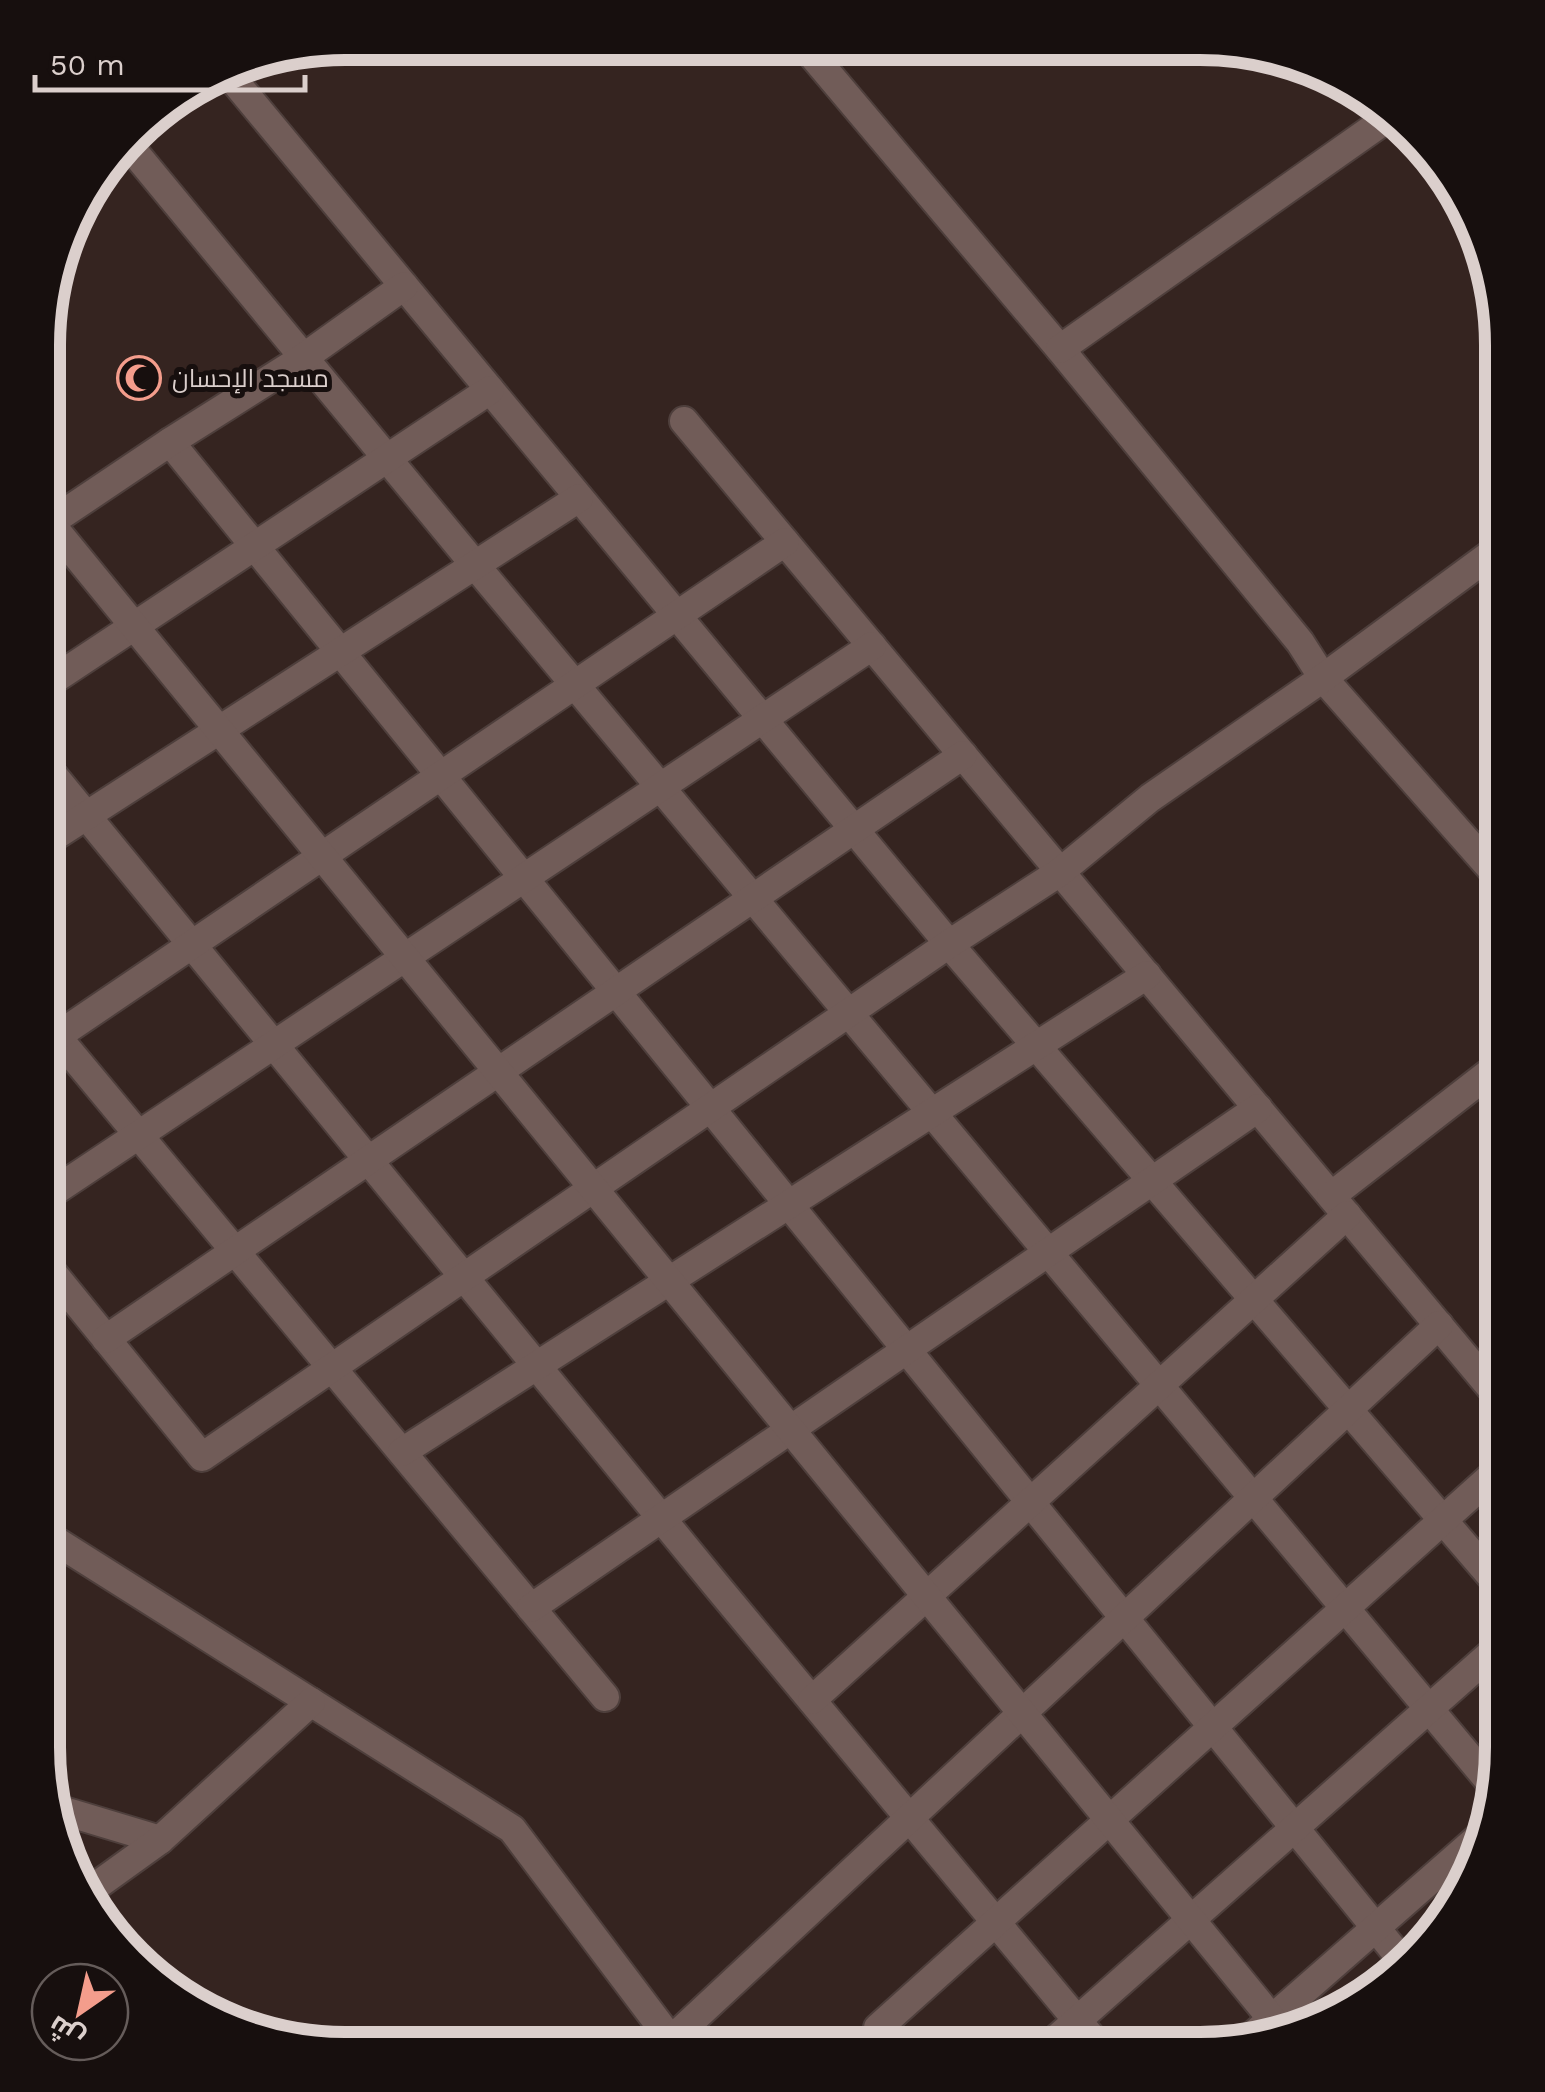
<svg xmlns="http://www.w3.org/2000/svg" width="1545" height="2092" viewBox="0 0 1545 2092" font-family="'Work Sans',Cairo,sans-serif">
	<style>
		.lines { fill: none; stroke-linecap: round; stroke-linejoin: round }
		.minor-casing { stroke: #4e3f3c; stroke-width: 32 }
		.tertiary-casing { stroke: #4e3f3c; stroke-width: 32 }
		.minor { stroke: #715c58; stroke-width: 28 }
		.tertiary { stroke: #715c58; stroke-width: 28 }
		.labels { text-anchor: middle; dominant-baseline: central; stroke-width: 10; stroke-linejoin: round; paint-order: stroke }
		.poi-label { font-size: 25px; fill: #dbcfcc; stroke: #170f0e; text-anchor: start }
		.rim { fill: none; stroke: #dbcfcc; stroke-width: 12 }
	</style>
	<rect width="100%" height="100%" fill="#352420"/>
	<g class="lines">
		<g class="minor-casing">
			<g id="minor">
				<path d="M803,44L1060,349L1300,642L1323,678L1502,881"/>
				<path d="M226,71L949,944L1502,1589"/>
				<path d="M139,125L200,86"/>
				<path d="M126,142L475,565L1495,1788"/>
				<path d="M1060,349L1392,115"/>
				<path d="M684,421L1502,1401"/>
				<path d="M170,442L1401,1959"/>
				<path d="M45,526L170,442L303,358L404,286"/>
				<path d="M44,686L490,390"/>
				<path d="M44,764L716,1585L1101,2049"/>
				<path d="M44,843L579,498"/>
				<path d="M44,1021L605,1697"/>
				<path d="M44,1045L785,542"/>
				<path d="M1331,1196L1502,1063"/>
				<path d="M44,1198L872,646"/>
				<path d="M43,1261L202,1457L949,944L1060,872L1150,798L1323,678L1502,546"/>
				<path d="M106,1339L963,755"/>
				<path d="M402,1452L1147,975"/>
				<path d="M43,1533L512,1829L677,2048"/>
				<path d="M531,1608L1258,1108"/>
				<path d="M812,1700L1347,1215"/>
				<path d="M57,1809L160,1840"/>
				<path d="M85,1894L160,1840L311,1702"/>
				<path d="M1250,2038L1478,1838"/>
				<path d="M671,2040L1439,1325"/>
				<path d="M896,2049L878,2028L1502,1467"/>
				<path d="M1045,2049L1502,1644"/>
			</g>
		</g>
		<g class="tertiary-casing">
			<path id="tertiary" d="M45,517L1281,2030"/>
		</g>
		<use href="#minor" class="minor"/>
		<use href="#tertiary" class="tertiary"/>
	</g>
	<defs>
		<g id="mosque-ring" transform="scale(2.25)"><circle r="9.5" fill="#170f0e" stroke="#f49d8c" stroke-width="1.5"/><path d="M3.5-4.9A6 6 0 1 0 3.5 4.9A5 5 0 1 1 3.5-4.9Z" fill="#f49d8c"/></g>
	</defs>
	<g fill-rule="evenodd">
		<use href="#mosque-ring" x="139" y="378"/>
	</g>
	<g class="labels">
		<g class="poi-label">
			<text x="172" y="378">مسجد الإحسان</text>
		</g>
	</g>
	<path d="M0 0H1545V2092H0ZM345 60H1200A285 285 0 0 1 1485 345V1747A285 285 0 0 1 1200 2032H345A285 285 0 0 1 60 1747V345A285 285 0 0 1 345 60Z" fill="#170f0e" fill-rule="evenodd"/>
	<path class="rim" d="M345 60H1200A285 285 0 0 1 1485 345V1747A285 285 0 0 1 1200 2032H345A285 285 0 0 1 60 1747V345A285 285 0 0 1 345 60Z"/>
	<g transform="translate(80 2012) rotate(214)"><circle r="48" fill="#170f0e" stroke="#655c5a" stroke-width="2.5"/>
	<path d="M0-8L18 38L0 25L-18 38Z" fill="#f49d8c"/>
	<text y="-15" font-size="28" font-weight="bold" text-anchor="middle" fill="#dbcfcc">ش</text>
	</g>
	<path d="M35 75v15h270v-15" fill="none" stroke="#dbcfcc" stroke-width="5"/>
	<text x="50" y="75" font-size="30" fill="#dbcfcc" stroke="#170f0e" stroke-width="8" paint-order="stroke">50 m</text>
</svg>
